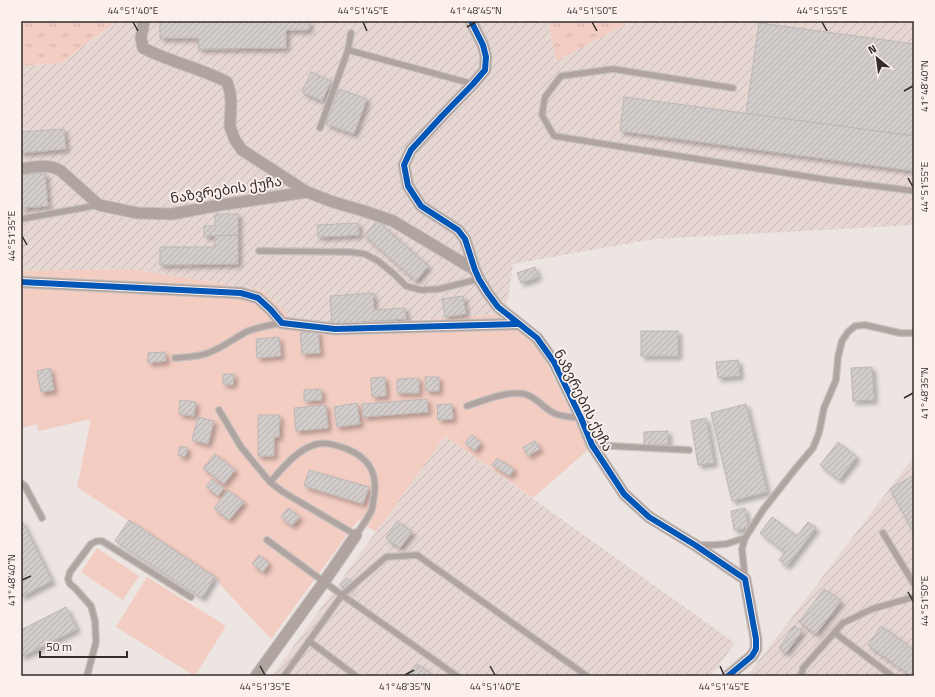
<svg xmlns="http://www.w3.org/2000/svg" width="935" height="697" viewBox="0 0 935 697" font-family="'Titillium Web','Noto Sans Georgian',sans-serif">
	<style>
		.industrial { fill: url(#industrial-furrows) }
		.grass { fill: url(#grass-tufts) }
		.green { fill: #f4cdc2 }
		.building { fill: url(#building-hatch); stroke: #bcb7b5; filter: url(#shadow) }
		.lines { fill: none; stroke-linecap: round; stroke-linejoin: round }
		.service-casing { stroke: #c6c1be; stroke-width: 8 }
		.minor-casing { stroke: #c6c1be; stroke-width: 13 }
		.service { stroke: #b0a4a1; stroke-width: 5.5 }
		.minor { stroke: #b0a4a1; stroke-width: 11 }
		.cycleway-casing { stroke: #fcf0ed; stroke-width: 8 }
		.cycleway { stroke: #0057b8; stroke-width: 6 }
		.ticks { fill: none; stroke: #322d2c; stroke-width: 1.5 }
		.labels { text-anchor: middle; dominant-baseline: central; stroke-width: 3.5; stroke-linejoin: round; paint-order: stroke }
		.street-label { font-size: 14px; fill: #322d2c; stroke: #fcf0ed }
		.neatline { fill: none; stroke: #322d2c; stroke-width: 1.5 }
		.ticks-label { font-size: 10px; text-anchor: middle; fill: #322d2c }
	</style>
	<defs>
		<pattern id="industrial-furrows" width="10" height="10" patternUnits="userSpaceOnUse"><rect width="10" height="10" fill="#e6d7d3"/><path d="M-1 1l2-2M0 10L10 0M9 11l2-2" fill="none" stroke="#c6b9b5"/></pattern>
		<pattern id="grass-tufts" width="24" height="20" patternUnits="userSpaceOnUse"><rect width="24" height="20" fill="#f4cdc2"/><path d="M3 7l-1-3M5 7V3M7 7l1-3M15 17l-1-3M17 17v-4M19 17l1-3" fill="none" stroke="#d2b0a7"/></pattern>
		<pattern id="building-hatch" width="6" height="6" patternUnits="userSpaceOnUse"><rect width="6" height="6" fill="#d2cccb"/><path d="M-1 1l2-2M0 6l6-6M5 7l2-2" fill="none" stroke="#b5b0ae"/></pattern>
		<filter id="shadow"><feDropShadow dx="3.5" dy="3.5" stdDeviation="2" flood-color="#0004"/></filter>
	</defs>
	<rect width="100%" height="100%" fill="#ece5e2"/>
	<g class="industrial">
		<path d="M116,21H548L556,61L632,21H914V225L654,239L513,264L508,299L501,314L329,327L295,321L262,290L131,269L21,271V66L61,63Z"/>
		<path d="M445,436L735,643L711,676H272Z"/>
		<path d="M914,456V676H747L796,612Z"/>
	</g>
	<g class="grass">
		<path d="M21,21H116L61,63L21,66Z"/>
		<path d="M548,21H632L556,61Z"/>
	</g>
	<g class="green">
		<path d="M131,269L262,290L295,321L329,327L501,314L537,344L589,449L533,498L445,436L376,532L358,520L271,639L225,590L215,577L77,487L91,419L39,431L37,424L21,428V271Z"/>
		<path d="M97,548L139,576L123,600L81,572Z"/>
		<path d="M147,577L226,626L195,676L116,627Z"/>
	</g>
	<g class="building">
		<path d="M160,21H309V30H286V48L198,49L199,38H160Z"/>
		<path d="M759,23L914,44V136L746,114Z"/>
		<path d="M311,72L331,81L322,101L302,92Z"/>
		<path d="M339,89L367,99L354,134L326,124Z"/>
		<path d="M624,97L914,136V171L620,131Z"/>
		<path d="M64,129L66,149L21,153V132Z"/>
		<path d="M45,173L48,206L21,208V175Z"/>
		<path d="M215,214H238V235L204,236V226H215Z"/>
		<path d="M377,221L428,266L416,281L364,235Z"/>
		<path d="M358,223L359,235L318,237L317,225Z"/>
		<path d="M238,235V264L160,265V247H215V236Z"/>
		<path d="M535,267L538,277L521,283L517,273Z"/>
		<path d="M373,293L374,310L405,308L406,319L332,324L330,296Z"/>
		<path d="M463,296L466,314L445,317L442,299Z"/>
		<path d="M318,331L320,353L302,354L300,333Z"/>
		<rect x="641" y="331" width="37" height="25"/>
		<path d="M279,337L281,356L257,358L256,339Z"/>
		<path d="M165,352L166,361L148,363V353Z"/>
		<path d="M738,360L740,376L718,378L716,362Z"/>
		<path d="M872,367L874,400L853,401L851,368Z"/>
		<path d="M50,368L54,390L41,392L37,371Z"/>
		<path d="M223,374H234L233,385L223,384Z"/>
		<path d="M385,377L386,396L372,397L371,378Z"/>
		<path d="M425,377H439V391H426Z"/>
		<path d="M419,378V393H397V379Z"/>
		<path d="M321,389L322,400L304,401V390Z"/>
		<path d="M427,399L428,412L363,417L362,404Z"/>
		<path d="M180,400L196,402L194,416L179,414Z"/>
		<path d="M357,403L360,424L337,427L334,407Z"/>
		<path d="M452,404L453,419L438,420L437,405Z"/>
		<path d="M746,404L767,492L732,501L711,413Z"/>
		<path d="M326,405L328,428L296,431L294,408Z"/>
		<path d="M258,415H280L279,437H274V456H258Z"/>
		<path d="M198,417L214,421L208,444L192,440Z"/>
		<path d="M706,418L714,463L698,465L691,421Z"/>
		<path d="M668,431V445H644V432Z"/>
		<path d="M472,435L481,443L475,451L465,443Z"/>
		<path d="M535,441L540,449L528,456L523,447Z"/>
		<path d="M838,442L857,457L839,480L820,465Z"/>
		<path d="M180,446L188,448L185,457L178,455Z"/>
		<path d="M215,454L235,470L224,484L203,468Z"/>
		<path d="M497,458L514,469L510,476L492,465Z"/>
		<path d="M309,470L369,487L363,504L304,486Z"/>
		<path d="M914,475V533L890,489Z"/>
		<path d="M212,479L224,488L218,496L206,487Z"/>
		<path d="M228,490L244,502L229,520L214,508Z"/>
		<path d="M288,508L300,517L292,526L281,517Z"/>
		<path d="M745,508L748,528L734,530L731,511Z"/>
		<path d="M772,517L797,536L808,522L816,528L787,566L779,560L785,552L760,533Z"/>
		<path d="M21,519L52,581L21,597Z"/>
		<path d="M129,520L215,577L202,598L115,541Z"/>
		<path d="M397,521L412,532L400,548L386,538Z"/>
		<path d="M259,555L269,563L263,572L252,564Z"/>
		<path d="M346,578L352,582L347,590L340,585Z"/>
		<path d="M824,589L841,601L816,634L799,622Z"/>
		<path d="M66,607L77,629L21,657V630Z"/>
		<path d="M794,626L802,631L786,653L779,648Z"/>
		<path d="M881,626L914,650V676H911L868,645Z"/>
		<path d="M417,664L434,676H408Z"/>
	</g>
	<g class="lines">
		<g class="service-casing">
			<g id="service">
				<path d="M348,50L473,84"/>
				<path d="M733,88L613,69L561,76L545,97L542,115L554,136L829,180L914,191"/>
				<path d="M320,128L348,50L351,33"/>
				<path d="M21,219L99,205"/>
				<path d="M259,251L350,252L365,254L378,261L394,274L406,286L421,290L439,289L479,279"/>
				<path d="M175,358C186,357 198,357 208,353C222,348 233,339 246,332C257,327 270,325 282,323"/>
				<path d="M467,406C482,401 509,390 525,394C538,398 545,410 556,414C563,417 574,417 581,418"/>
				<path d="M219,410L241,447L270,482L283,492L356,535C361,528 369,517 372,509C373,505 373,501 374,497C378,473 369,458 347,449C339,446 325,442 317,444C297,449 283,468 270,482"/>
				<path d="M592,445L689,450"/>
				<path d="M21,483L25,486L42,518"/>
				<path d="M883,533L914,584"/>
				<path d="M267,540L342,595L457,676"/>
				<path d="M698,545H714L726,544L745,538"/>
				<path d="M745,579L742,549L745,538L763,510L796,468L813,448L819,433L824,408L836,380L838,357L842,341L848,332L855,326L865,325L900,333H914"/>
				<path d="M835,633L892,676"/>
				<path d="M309,641L356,676"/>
				<path d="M87,676L96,642L95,621L91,606L75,588L70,584L68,579L70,572L91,544L97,541H102L191,597"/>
				<path d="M284,676L342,595L386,557L417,555L587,676"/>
				<path d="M801,676L803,668L843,623L872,609L914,597"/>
			</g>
		</g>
		<g class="minor-casing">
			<g id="minor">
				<path d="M144,21L141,38L143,48C170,62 200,68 227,82L230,92L231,102L230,127L235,140L242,150L307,192L333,202L364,211L393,221L475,270"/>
				<path d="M471,21L483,45L486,57L485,70L473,84L442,116L411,150L404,165L408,186L421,206L458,230L465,239L475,270L479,279L487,292L498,307L537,338L554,362L581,418L592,445L624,494L649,517L695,545L745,579L756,639V649L752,656L728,676"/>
				<path d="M21,169C35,167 48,163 61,171L99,205L137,213L172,214L220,205L307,192"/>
				<path d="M21,282L241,293L258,298L271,310L282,323L335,329L518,324"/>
				<path d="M256,676L324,582L356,535"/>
			</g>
		</g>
		<use href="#service" class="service"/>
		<use href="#minor" class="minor"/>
		<g class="cycleway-casing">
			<g id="cycleway">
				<path d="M471,21L483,45L486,57L485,70L473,84L442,116L411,150L404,165L408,186L421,206L458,230L465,239L475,270L479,279L487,292L498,307L537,338L554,362L581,418L592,445L624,494L649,517L695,545L745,579L756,639V649L752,656L728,676"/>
				<path d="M21,282L241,293L258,298L271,310L282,323L335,329L518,324"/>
			</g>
		</g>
		<use href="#cycleway" class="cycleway"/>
	</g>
	<path class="ticks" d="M133,22L138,31M363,22L367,31M592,22L597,31M822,22L827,31M467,27L476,22M904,91L913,86M908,178L913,187M22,236L27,245M904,398L913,393M22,580L31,576M908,592L913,601M260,666L265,675M490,666L495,675M720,666L724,675M405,675L414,670"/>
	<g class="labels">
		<g class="street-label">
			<text transform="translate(226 189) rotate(-9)">ნაზვრების ქუჩა</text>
			<text transform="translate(584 400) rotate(63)">ნაზვრების ქუჩა</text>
		</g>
	</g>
	<rect width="935" height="697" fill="none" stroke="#fcf0ed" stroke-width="44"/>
	<g transform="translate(877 58) rotate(331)" stroke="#fcf0ed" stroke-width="3" paint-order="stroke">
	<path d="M0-3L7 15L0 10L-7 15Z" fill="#322d2c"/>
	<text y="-6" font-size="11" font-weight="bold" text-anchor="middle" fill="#322d2c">N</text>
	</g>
	<path d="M40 651v6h87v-6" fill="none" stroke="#322d2c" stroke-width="2"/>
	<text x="46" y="651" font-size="12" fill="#322d2c" stroke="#fcf0ed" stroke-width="3" paint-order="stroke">50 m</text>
	<rect x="22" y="22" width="891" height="653" class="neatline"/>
	<g class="ticks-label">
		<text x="133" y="14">44°51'40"E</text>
		<text x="363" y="14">44°51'45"E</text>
		<text x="476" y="14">41°48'45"N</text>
		<text x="592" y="14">44°51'50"E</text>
		<text x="822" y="14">44°51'55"E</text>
		<text transform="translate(924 86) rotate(-90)" y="4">41°48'40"N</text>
		<text transform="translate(924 187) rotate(-90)" y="4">44°51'55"E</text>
		<text transform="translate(11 236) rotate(-90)" y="4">44°51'35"E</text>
		<text transform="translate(924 393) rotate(-90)" y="4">41°48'35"N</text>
		<text transform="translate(11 580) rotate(-90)" y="4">41°48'40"N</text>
		<text transform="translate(924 601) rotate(-90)" y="4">44°51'50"E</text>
		<text x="265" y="690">44°51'35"E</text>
		<text x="405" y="690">41°48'35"N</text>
		<text x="495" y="690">44°51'40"E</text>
		<text x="724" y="690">44°51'45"E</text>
	</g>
</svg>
